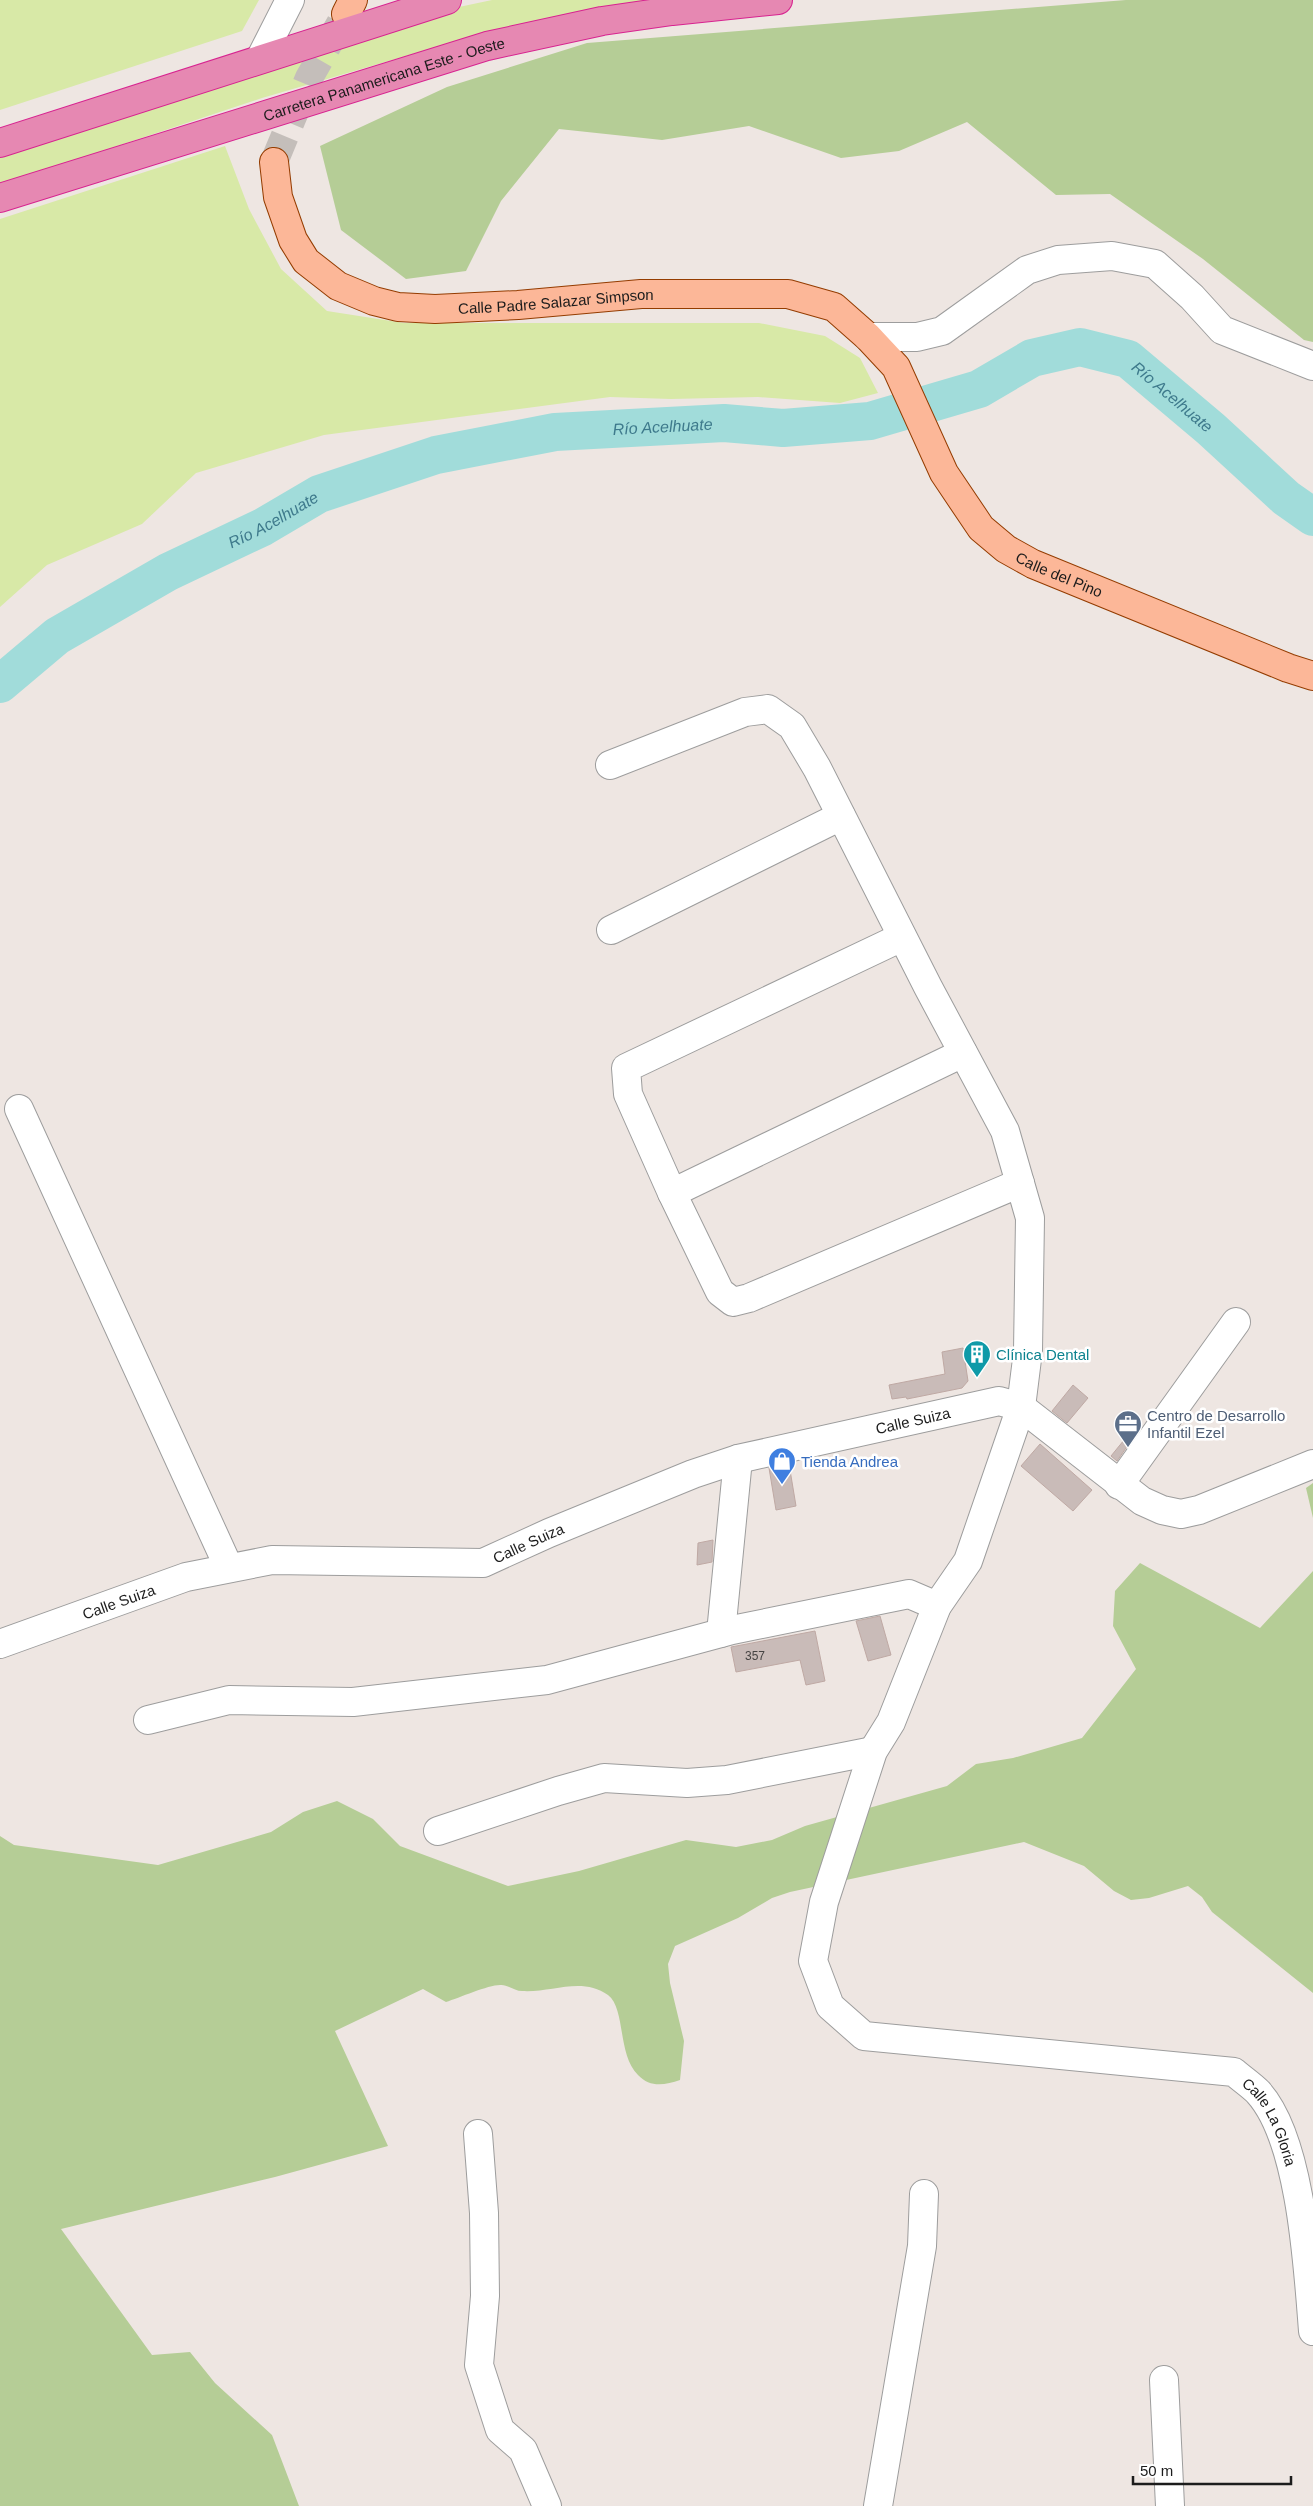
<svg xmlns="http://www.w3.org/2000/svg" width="1313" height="2506" viewBox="0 0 1313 2506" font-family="Helvetica,sans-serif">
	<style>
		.grass { fill: #d8e9a7 }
		.forest { fill: #b5cd96 }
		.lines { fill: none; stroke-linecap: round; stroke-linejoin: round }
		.river { stroke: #a1dcda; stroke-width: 38 }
		.building { fill: #c9bbb8; stroke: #bfa9a4 }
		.major-tunnel { stroke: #c4beba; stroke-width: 28; stroke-dasharray: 28 14; stroke-linecap: butt }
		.minor-casing { stroke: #9d9d9d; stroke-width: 30 }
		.major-casing { stroke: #943c00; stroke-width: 30 }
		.highway-casing { stroke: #d72390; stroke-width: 30 }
		.minor { stroke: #fff; stroke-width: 28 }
		.major { stroke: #fcb798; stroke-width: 28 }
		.highway { stroke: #e688b2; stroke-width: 28 }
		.labels { text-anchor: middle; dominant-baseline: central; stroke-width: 5; stroke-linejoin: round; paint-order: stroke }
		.number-label { font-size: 12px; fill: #474443 }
		.street-label { font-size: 15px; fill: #1c1c1c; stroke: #fff }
		.culture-label { font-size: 15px; fill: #0d838f; stroke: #fff; text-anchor: start }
		.service-label { font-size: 15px; fill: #4e5e75; stroke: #fff; text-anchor: start }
		.shop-label { font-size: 15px; fill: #366cbe; stroke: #fff; text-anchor: start }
		.water-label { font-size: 16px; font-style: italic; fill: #3e7a8c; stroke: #fff }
	</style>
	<rect width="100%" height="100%" fill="#eee6e2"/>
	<g class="grass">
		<path d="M0,0H259L242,31L0,110Z"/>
		<path d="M492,0H681L527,24L447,44L262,98L0,185V154L212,84L459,7Z"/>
		<path d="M225,146L249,209L281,269L327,311L404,323H759L825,336L860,358L878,393L840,403L758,397L671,399L610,397L324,435L196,473L142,524L47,565L0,607V219Z"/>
	</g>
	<g class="forest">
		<path d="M1126,0H1313V342L1304,340L1203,259L1110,194L1056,195L967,122L899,151L841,158L749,126L662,140L559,129L501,201L466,271L406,279L341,230L320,146L447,87L587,43Z"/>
		<path d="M1313,1483V1518L1306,1488Z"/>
		<path d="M1140,1563L1260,1628L1313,1571V1993L1212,1912L1202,1897L1188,1886L1149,1898L1131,1900L1114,1891L1084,1866L1024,1842L790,1892L772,1898L738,1918L675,1946L668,1964L670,1983L684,2041L680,2080C665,2085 650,2088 638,2075C617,2054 626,2009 608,1995C582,1976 551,1993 522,1991C515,1991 507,1984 500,1985C488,1985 459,1998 446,2002L423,1989L335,2031L388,2146L275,2177L61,2229L152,2355L190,2352L215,2383L272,2435L299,2506H0V1836L14,1845L158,1865L271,1832L303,1812L337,1801L373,1819L400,1846L508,1886L579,1871L686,1840L736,1847L772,1840L805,1826L947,1786L976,1764L1013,1758L1082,1738L1136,1669L1113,1626L1115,1591Z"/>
	</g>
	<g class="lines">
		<path class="river" id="s1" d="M0,684L57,636L168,572L263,527L319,494L436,455L555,432L724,423L783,428L870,421L979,389L1032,358L1080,347L1128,359L1211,429L1286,498L1313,517"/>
	</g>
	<g class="building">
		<path d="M963,1348L968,1381L962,1388L907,1399L906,1397L892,1399L889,1385L945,1374L942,1352Z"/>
		<path d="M1073,1385L1088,1398L1067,1423L1052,1411Z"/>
		<path d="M1133,1429L1137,1432L1117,1461L1111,1456Z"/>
		<path d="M1040,1444L1092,1490L1073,1511L1021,1466Z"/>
		<path d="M789,1464L796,1506L776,1510L769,1468Z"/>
		<path d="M713,1540L712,1562L697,1565L698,1543Z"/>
		<path d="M880,1616L891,1655L868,1661L856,1621Z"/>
		<path d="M815,1631L825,1681L806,1685L800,1660L736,1672L731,1647Z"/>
	</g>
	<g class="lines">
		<path class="major-tunnel" d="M274,162L309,78L341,22"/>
		<g class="minor-casing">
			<g id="minor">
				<path d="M260,59L290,0"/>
				<path d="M868,337H917L942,331L1027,270L1058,260L1112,256L1155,264L1192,297L1222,330L1313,366"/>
				<path id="s2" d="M610,765L745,712L768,709L792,726L817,768L928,987L1005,1131L1030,1218L1028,1351L1021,1407L968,1561L937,1606L891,1722L873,1751L824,1902L813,1961L830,2006L864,2036L1234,2072C1242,2079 1251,2085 1258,2092C1301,2139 1308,2267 1313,2331"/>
				<path d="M611,930L841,816"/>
				<path d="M902,937L626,1068L628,1094L672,1193L720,1292L733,1302L749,1298L1020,1183"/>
				<path d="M19,1109L229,1568"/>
				<path d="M672,1193L963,1053"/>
				<path d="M1119,1485L1236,1322"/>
				<path d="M721,1633L738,1459"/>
				<path id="s3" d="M0,1644L186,1577L272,1560L483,1563L549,1533L693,1474L738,1459L999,1401L1021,1407L1142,1501L1162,1510L1181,1514L1199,1510L1313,1464"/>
				<path d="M148,1720L229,1700L353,1702L547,1680L732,1630L909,1594L937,1606"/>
				<path d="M438,1831L558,1791L604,1778L687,1783L727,1780L873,1751"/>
				<path d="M478,2134L484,2213L485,2296L479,2365L500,2430L523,2450L547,2506"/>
				<path d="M1164,2380L1170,2506"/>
				<path d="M878,2506L922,2246L924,2194"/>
			</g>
		</g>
		<g class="major-casing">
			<g id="major">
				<path d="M346,14L353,0"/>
				<path id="s4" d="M274,162L278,197L293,240L306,261L338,286L374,301L398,307L435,309L518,305L641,294H788L834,307L868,337L896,367L944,473L981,528L1006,549L1033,564L1288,668L1313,676"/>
			</g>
		</g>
		<g class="highway-casing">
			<g id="highway">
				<path d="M0,143L447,0"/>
				<path id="s5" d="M0,198L487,46L602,21L672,11L778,0"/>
			</g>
		</g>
		<use href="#minor" class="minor"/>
		<use href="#major" class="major"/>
		<use href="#highway" class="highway"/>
	</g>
	<defs>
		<g id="building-pin" transform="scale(1.4375)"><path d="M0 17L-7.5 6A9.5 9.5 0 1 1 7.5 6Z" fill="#0f9aa8" stroke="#fff"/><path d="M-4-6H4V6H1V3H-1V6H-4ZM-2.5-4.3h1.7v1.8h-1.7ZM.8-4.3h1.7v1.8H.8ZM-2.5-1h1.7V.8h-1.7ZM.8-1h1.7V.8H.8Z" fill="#fff"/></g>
		<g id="office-pin" transform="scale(1.4375)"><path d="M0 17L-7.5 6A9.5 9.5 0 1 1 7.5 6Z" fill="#5c6f8a" stroke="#fff"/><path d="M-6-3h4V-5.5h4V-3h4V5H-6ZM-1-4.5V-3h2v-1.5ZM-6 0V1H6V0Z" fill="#fff"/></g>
		<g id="shop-pin" transform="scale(1.4375)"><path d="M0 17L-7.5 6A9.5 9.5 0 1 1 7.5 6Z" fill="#3f7fe0" stroke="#fff"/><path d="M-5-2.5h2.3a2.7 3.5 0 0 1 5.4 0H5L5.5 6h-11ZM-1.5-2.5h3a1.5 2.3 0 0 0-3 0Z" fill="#fff"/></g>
	</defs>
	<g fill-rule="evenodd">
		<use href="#building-pin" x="977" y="1354"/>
		<use href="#office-pin" x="1128" y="1424"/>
		<use href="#shop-pin" x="782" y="1461"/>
	</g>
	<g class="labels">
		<g class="number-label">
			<text x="755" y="1656">357</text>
		</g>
		<g class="street-label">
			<text stroke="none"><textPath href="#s5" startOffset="402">Carretera Panamericana Este - Oeste</textPath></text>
			<text stroke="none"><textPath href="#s4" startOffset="368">Calle Padre Salazar Simpson</textPath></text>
			<text stroke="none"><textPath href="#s4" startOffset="1009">Calle del Pino</textPath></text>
			<text stroke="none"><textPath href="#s3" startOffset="951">Calle Suiza</textPath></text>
			<text stroke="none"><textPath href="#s3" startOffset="546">Calle Suiza</textPath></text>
			<text stroke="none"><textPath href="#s3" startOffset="126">Calle Suiza</textPath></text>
			<text stroke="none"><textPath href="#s2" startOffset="2059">Calle La Gloria</textPath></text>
		</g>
		<g class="culture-label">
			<text x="996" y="1354">Clínica Dental</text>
		</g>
		<g class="service-label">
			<text x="1147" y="1415">Centro de Desarrollo<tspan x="1147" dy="17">Infantil Ezel</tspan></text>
		</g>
		<g class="shop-label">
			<text x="801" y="1461">Tienda Andrea</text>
		</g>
		<g class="water-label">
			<text stroke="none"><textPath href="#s1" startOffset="1265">Río Acelhuate</textPath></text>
			<text stroke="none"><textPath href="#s1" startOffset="725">Río Acelhuate</textPath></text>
			<text stroke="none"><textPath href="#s1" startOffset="320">Río Acelhuate</textPath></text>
		</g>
	</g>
	<path d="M1133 2476v8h158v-8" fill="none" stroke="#1c1c1c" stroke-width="2.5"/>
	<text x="1140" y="2476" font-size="15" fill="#1c1c1c" stroke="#ffffff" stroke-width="4" paint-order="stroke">50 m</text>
</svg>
